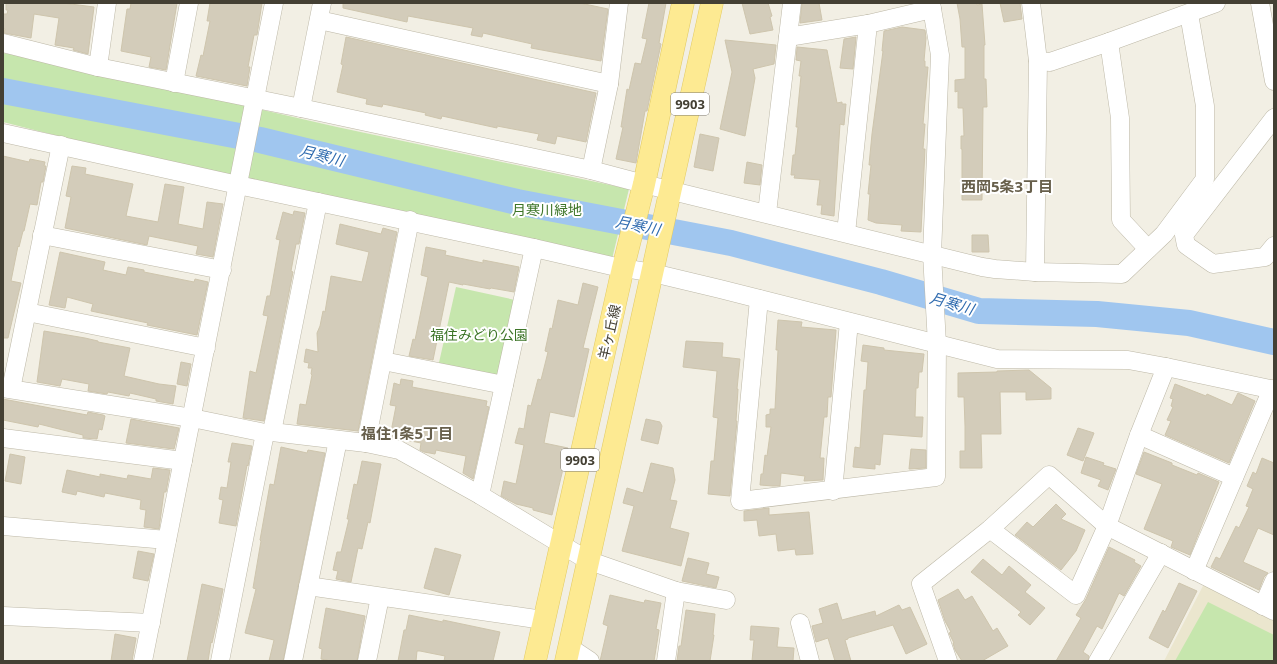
<svg xmlns="http://www.w3.org/2000/svg" width="1277" height="664" viewBox="0 0 1277 664" font-family="'Noto Sans','Noto Sans JP',sans-serif">
	<style>
		.education { fill: #ebe6ce }
		.green { fill: #c6e6ad }
		.lines { fill: none; stroke-linecap: round; stroke-linejoin: round }
		.river { stroke: #a0c6ef; stroke-width: 26 }
		.building { fill: #d3ccba; stroke: #cec5ad }
		.minor-casing { stroke: #bdb8a7; stroke-width: 19 }
		.primary-casing { stroke: #e2ca62; stroke-width: 23 }
		.minor { stroke: #fff; stroke-width: 18 }
		.primary { stroke: #fdea92; stroke-width: 22 }
		.labels { text-anchor: middle; dominant-baseline: central; stroke-width: 4; stroke-linejoin: round; paint-order: stroke }
		.shield { fill: #fff; stroke: #7c7971; stroke-width: 1 }
		.shield-label { font-size: 13px; font-weight: bold; fill: #444034 }
		.park-label { font-size: 14px; fill: #3d7528; stroke: #fff }
		.street-label { font-size: 14px; fill: #444034; stroke: #fff }
		.water-label { font-size: 15px; font-style: italic; fill: #2f6baf; stroke: #fff }
		.neighbourhood-label { font-size: 15px; font-weight: bold; fill: #675f4b; stroke: #fff }
	</style>
	<rect width="100%" height="100%" fill="#f2efe4"/>
	<path class="education" d="M1204,584L1274,620V661H1164Z"/>
	<g class="green">
		<path d="M3,53L45,60L337,127L629,189L612,259L109,149L3,122Z"/>
		<path d="M456,287L520,301L498,376L438,367Z"/>
		<path d="M1208,602L1274,635V661H1175Z"/>
	</g>
	<g class="lines">
		<path class="river" d="M3,91L260,140L517,202L731,243L881,282L979,311L1097,314L1189,323L1274,342"/>
	</g>
	<g class="building">
		<path d="M6,3H63L94,7L88,54L73,50L74,48L55,45L59,18L34,14L31,38L4,33L5,29H3V14H7L8,10H6Z"/>
		<path d="M131,3H177L166,70L149,67L151,57L121,51L127,9H130Z"/>
		<path d="M210,3H262L257,35H254L248,67H250L247,86L196,76L201,55L203,56L210,21H207Z"/>
		<path d="M343,3H580L608,9L601,61L531,48L532,44L483,33L482,37L471,35L473,28L408,16L407,22L343,8Z"/>
		<path d="M649,3H666L659,43L661,44L647,111H645L636,163L616,159L623,127H621L627,89L629,90L635,63L641,64L647,39L642,38Z"/>
		<path d="M742,3H768L772,16L770,17L773,30L750,34Z"/>
		<path d="M802,3H819L822,20L800,23Z"/>
		<path d="M957,3H977V5L982,4L985,45H984V79H986L987,107H983L982,200H962V149H961V136H964L963,108H958V91L955,92V80L965,79V47H962L960,19Z"/>
		<path d="M1000,3H1020L1022,19L1004,22Z"/>
		<path d="M902,27L925,30L926,38L924,61H925V67H928L923,124H925L923,149H925L921,232L901,231L902,225L876,223L868,220L870,194H868L871,165H869L872,134L883,51H882L884,31Z"/>
		<path d="M346,37L596,93L586,142L557,136L555,144L537,140L539,134L497,126V128L442,116L441,119L425,115L426,113L383,104L382,107L366,104L367,99L337,92L343,65L341,64Z"/>
		<path d="M856,37L853,69L840,68L844,39Z"/>
		<path d="M725,40L776,45L774,64L753,69L755,78L745,136L720,129L732,72Z"/>
		<path d="M797,47L827,50L837,103L842,102V104H846L844,125L840,124L834,216L821,214L822,205H817L820,180L794,178L795,175H791L793,155H795L798,127H796L801,76H799L801,61L796,60Z"/>
		<path d="M700,134L719,138L713,171L694,167Z"/>
		<path d="M3,156L29,162L30,159L45,162L44,166H46L43,182H41L37,205L30,204L24,231H23L19,247L18,246L11,281L21,283L8,338H3Z"/>
		<path d="M747,162L762,165L760,185L744,183Z"/>
		<path d="M72,166L86,168L85,174L133,184L126,216L158,222L165,184L184,187L178,224L203,229L207,202L223,204L213,257L196,254L198,246L149,236L147,245L65,228L71,197L66,196Z"/>
		<path d="M294,211L305,213L299,244H296L291,271L293,272L264,421L243,418L250,371L256,373L268,316L263,315L267,296H270L280,240L276,239L283,212L293,215Z"/>
		<path d="M340,224L381,234L383,228L397,232L358,431L297,424L300,404L306,405L312,375L311,374L312,368H308L309,363L304,362L306,349L318,352L317,333L320,326L323,311L325,312L331,276L362,282L369,252L336,244Z"/>
		<path d="M972,235H988L989,252H972Z"/>
		<path d="M426,247L446,251L445,255L483,263V260L519,267L514,292L491,288L490,289L463,284V285L449,282L433,360L409,356L413,339L415,340L428,277L421,275Z"/>
		<path d="M60,252L105,262L103,270L126,275L128,267L144,270V272L194,282L195,279L208,282L197,335L147,325L148,323L91,311L93,304L67,297L65,308L49,305Z"/>
		<path d="M583,283L598,287L583,348L589,349L574,417L550,412L544,443L568,448L552,515L533,510V508L516,504L501,496L504,481L516,484L524,445L515,443L519,428L524,429L528,405L531,406L538,379L541,380L548,352L545,351L550,328L552,329L558,300L578,305Z"/>
		<path d="M778,320L802,322L801,327L836,330L831,397H828L827,417H824L820,458H824L823,480L804,481L805,476L781,473L780,486H773L760,485L761,474H763L765,455L767,456L771,427H766V415L770,414V409H775L778,350H776Z"/>
		<path d="M44,331L85,338L98,341V342L130,348L124,376L159,384L176,386L173,404L156,401V399L130,393L129,396L108,392L107,394L88,391L89,384L62,379L60,386L37,382Z"/>
		<path d="M686,341L723,343L722,357L740,359L737,389H738L736,421H737L730,496L708,494L711,461H714L718,418L713,417L717,371L683,367Z"/>
		<path d="M863,345L884,348V350L924,354L922,372H919L918,388H916L915,417H923L922,437L883,434L880,465L875,464V469L853,467L855,447L860,448L864,390H866L868,362L861,361Z"/>
		<path d="M181,362L191,364L187,386L177,384Z"/>
		<path d="M1029,370L1051,388V399L1026,400V392H1000L1001,434H981L982,468H960V451H965V426L964,397H958V373L997,372V371Z"/>
		<path d="M401,379L413,381L412,387L487,401L486,406L489,407L473,479L463,473L466,456L436,450L435,454L424,452L420,450L421,443L390,437L396,406L390,405L394,383L400,385Z"/>
		<path d="M1175,384L1206,396L1207,394L1232,405L1238,393L1255,401L1229,463L1165,435L1171,421L1167,420L1173,407L1171,406L1173,399L1170,398Z"/>
		<path d="M3,399L87,415L88,412L103,415L105,416L102,430L99,429L97,439L83,438V435L39,424L38,427L3,420Z"/>
		<path d="M131,419L179,428L174,449L126,443Z"/>
		<path d="M646,419L660,422L662,426L658,444L641,440Z"/>
		<path d="M1078,428L1094,433L1083,461L1067,455Z"/>
		<path d="M232,443L252,446L248,466L247,465L236,526L219,523L223,500L219,499L221,487L227,488L231,462H228Z"/>
		<path d="M281,447L307,453L308,450L325,453L283,661H269L274,640L245,633L256,589L253,588L261,541L260,540L270,484L274,485Z"/>
		<path d="M911,449L926,450V468L909,469Z"/>
		<path d="M1144,452L1172,463V465L1197,475L1198,473L1219,482L1190,555L1171,547L1173,541L1144,529L1162,484L1136,474Z"/>
		<path d="M10,454L25,457L21,484L5,481Z"/>
		<path d="M1086,457L1104,463L1103,465L1116,469L1108,490L1098,486L1101,480L1081,473Z"/>
		<path d="M1262,458L1274,463V535L1258,528L1243,562L1268,573L1264,577L1259,590L1211,567L1216,557L1220,559L1236,526L1239,528L1249,507L1246,506L1253,489L1247,486L1253,472L1256,474Z"/>
		<path d="M362,461L381,464L370,523L368,522L362,549L358,548L351,582L336,579L338,571L333,570L337,552H341L349,519H347L354,484L357,485Z"/>
		<path d="M651,463L673,468L675,480L670,500L677,501L670,528L689,533L681,566L622,551L634,506L623,503L627,488L643,493Z"/>
		<path d="M153,468L170,470L166,492H164L159,529L144,527L146,510L140,509L141,500L105,493L104,497L77,491L76,495L62,492L67,470L100,477V474L127,479L128,475L151,479Z"/>
		<path d="M1056,504L1066,514L1061,519L1085,530L1076,551L1061,570L1015,535L1027,522L1033,527Z"/>
		<path d="M769,508V515L809,512L813,554L796,555L795,549L778,551L776,534L759,536L757,520L744,521V511Z"/>
		<path d="M1109,547L1135,560L1134,562L1141,566L1124,596L1119,593L1102,629L1097,626L1083,652L1089,656L1088,661H1056L1081,618L1076,615L1086,599Z"/>
		<path d="M435,548L461,555L449,595L424,588Z"/>
		<path d="M138,551L154,554L148,581L133,578Z"/>
		<path d="M688,558L709,563L706,574L719,577L716,588L682,581Z"/>
		<path d="M983,559L1002,575L1009,566L1031,585L1025,592L1045,608L1030,625L1018,615L1021,612L971,572Z"/>
		<path d="M1179,583L1197,591L1168,648L1149,638L1163,610L1165,612Z"/>
		<path d="M202,584L223,589L218,616L212,643L211,642L208,661H187Z"/>
		<path d="M958,589L965,600L972,596L993,631L997,628L1008,646L982,661H962L955,650L953,643H954L949,633L951,632L945,621L938,600Z"/>
		<path d="M610,595L644,603L645,600L661,603L656,629L659,630L654,661H600L608,626L603,624Z"/>
		<path d="M837,603L842,620L875,611L876,616L899,605L902,610L910,607L927,644L906,654L893,625L848,638V639L845,640L851,661H835L828,638L816,642L812,626L823,623L819,609Z"/>
		<path d="M326,608L365,616L357,661H331L321,659L322,649L319,648Z"/>
		<path d="M686,610L715,614L713,635H714L710,661H677L679,646H681Z"/>
		<path d="M409,615L443,622V620L500,632L493,661H444L445,656L420,651H417L416,661H398L404,630H406Z"/>
		<path d="M751,626L779,628L777,647L794,648L793,661H752L754,640H750Z"/>
		<path d="M115,634L136,638L132,661H111Z"/>
	</g>
	<g class="lines">
		<g class="minor-casing">
			<g id="minor">
				<path d="M1031,3L1038,61L1035,272"/>
				<path d="M1260,3L1274,81"/>
				<path d="M319,20L609,84"/>
				<path d="M788,37L868,24"/>
				<path d="M1109,42L1120,118L1121,220L1148,249"/>
				<path d="M3,43L98,67L301,108L591,170L644,184L982,267L995,269L1035,272L1122,274L1164,234L1205,179V106L1189,14"/>
				<path d="M1038,61L1050,62L1109,42L1216,3"/>
				<path d="M98,67L107,3"/>
				<path d="M174,83L189,3"/>
				<path d="M301,108L322,3"/>
				<path d="M1274,118L1184,235L1186,245L1213,264L1265,257L1274,246"/>
				<path d="M3,133L238,185L534,248L612,266L653,273L720,289L997,359L1128,360L1166,367L1274,390"/>
				<path d="M591,170L609,84L619,3"/>
				<path d="M767,213L792,3"/>
				<path d="M846,233L868,24L932,9"/>
				<path d="M42,235L222,270"/>
				<path d="M759,299L740,501L936,477L937,344L932,254L940,55L931,3"/>
				<path d="M27,312L206,348"/>
				<path d="M383,361L504,385"/>
				<path d="M3,388L192,418L265,433L272,432L366,443L399,450L480,495L587,560L676,591L666,661"/>
				<path d="M11,389L61,145"/>
				<path d="M272,432L318,202"/>
				<path d="M1139,435L1166,367"/>
				<path d="M3,438L183,461"/>
				<path d="M366,443L410,220"/>
				<path d="M833,491L849,322"/>
				<path d="M480,495L534,248"/>
				<path d="M3,526L167,540"/>
				<path d="M990,529L1076,595L1107,526L1139,435L1234,477"/>
				<path d="M1194,571L1272,389"/>
				<path d="M308,586L543,620"/>
				<path d="M676,591L726,600"/>
				<path d="M1263,606L1274,581"/>
				<path d="M3,616L151,623"/>
				<path d="M800,623L810,661"/>
				<path d="M569,647L590,661"/>
				<path d="M143,661L274,3"/>
				<path d="M220,661L265,433"/>
				<path d="M293,661L338,440"/>
				<path d="M367,661L380,597"/>
				<path d="M948,661L921,584L990,529L1049,475L1107,526L1274,611"/>
				<path d="M1098,661L1161,553"/>
			</g>
		</g>
		<g class="primary-casing">
			<g id="primary">
				<path d="M535,661L623,268L644,184L683,3"/>
				<path d="M566,661C615,442 665,223 712,3"/>
			</g>
		</g>
		<use href="#minor" class="minor"/>
		<use href="#primary" class="primary"/>
	</g>
	<g class="labels">
		<g class="shield">
			<rect x="671" y="93" width="38" height="22" rx="3"/>
			<rect x="561" y="449" width="38" height="22" rx="3"/>
		</g>
		<g class="shield-label">
			<text x="690" y="104">9903</text>
			<text x="580" y="460">9903</text>
		</g>
		<g class="park-label">
			<text x="547" y="209">月寒川緑地</text>
			<text x="479" y="334">福住みどり公園</text>
		</g>
		<g class="street-label">
			<text transform="translate(609 332) rotate(-77)">羊ヶ丘線</text>
		</g>
		<g class="water-label">
			<text transform="translate(322 155) rotate(14)">月寒川</text>
			<text transform="translate(638 225) rotate(11)">月寒川</text>
			<text transform="translate(952 303) rotate(16)">月寒川</text>
		</g>
		<g class="neighbourhood-label">
			<text x="1007" y="186">西岡5条3丁目</text>
			<text x="407" y="433">福住1条5丁目</text>
		</g>
	</g>
	<rect width="1277" height="664" fill="none" stroke="#444034" stroke-width="8"/>
</svg>
